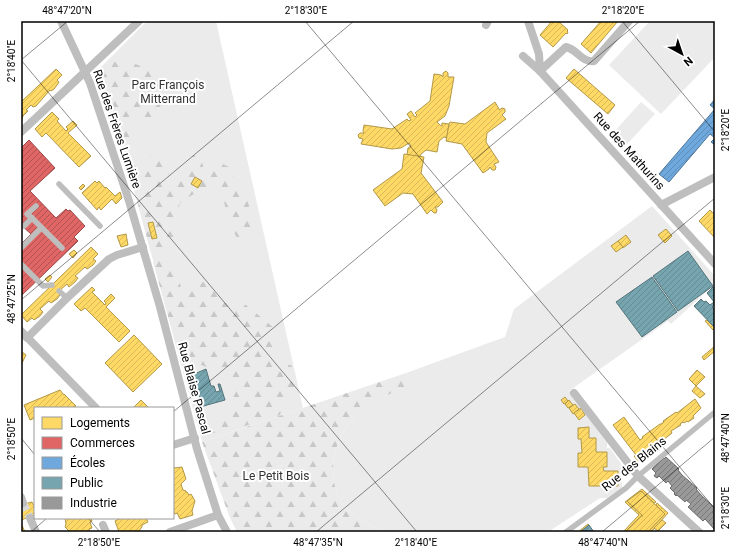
<svg xmlns="http://www.w3.org/2000/svg" width="736" height="553" viewBox="0 0 736 553" font-family="Roboto,sans-serif">
	<style>
		.green { fill: #ebebeb }
		.forest { fill: url(#forest-firs) }
		.homes { fill: url(#homes-hatch); stroke: #b29847 }
		.shops { fill: url(#shops-hatch); stroke: #9d4747 }
		.schools { fill: url(#schools-hatch); stroke: #4e769a }
		.public { fill: url(#public-hatch); stroke: #53747a }
		.industry { fill: url(#industry-hatch); stroke: #6b6b6b }
		.lines { fill: none; stroke-linecap: round; stroke-linejoin: round }
		.minor-tunnel { stroke: #d9d9d9; stroke-width: 8; stroke-dasharray: 8 4; stroke-linecap: butt }
		.pedestrian { stroke: #bebebe; stroke-width: 5.5 }
		.minor { stroke: #bebebe; stroke-width: 8 }
		.ticks { fill: none; stroke: #000; stroke-width: 1; stroke-opacity: 0.45 }
		.labels { text-anchor: middle; dominant-baseline: central; stroke-width: 4; stroke-linejoin: round; paint-order: stroke }
		.park-label { font-size: 12px; fill: #323232; stroke: #fff }
		.street-label { font-size: 12px; fill: #000; stroke: #fff }
		.neatline { fill: none; stroke: #000; stroke-width: 1.5 }
		.ticks-label { font-size: 10px; text-anchor: middle; fill: #000 }
	</style>
	<defs>
		<pattern id="forest-firs" width="22" height="20" patternUnits="userSpaceOnUse"><rect width="22" height="20" fill="#ebebeb"/><path d="M5 1l3.5 6h-7zM16 11l3.5 6h-7z" fill="#c8c8c8"/></pattern>
		<pattern id="homes-hatch" width="6" height="6" patternUnits="userSpaceOnUse"><rect width="6" height="6" fill="#ffd966"/><path d="M-1 1l2-2M0 6l6-6M5 7l2-2" fill="none" stroke="#d9b857"/></pattern>
		<pattern id="shops-hatch" width="6" height="6" patternUnits="userSpaceOnUse"><rect width="6" height="6" fill="#e06666"/><path d="M-1 1l2-2M0 6l6-6M5 7l2-2" fill="none" stroke="#b35252"/></pattern>
		<pattern id="schools-hatch" width="6" height="6" patternUnits="userSpaceOnUse"><rect width="6" height="6" fill="#6fa8dc"/><path d="M-1 1l2-2M0 6l6-6M5 7l2-2" fill="none" stroke="#5e8fbb"/></pattern>
		<pattern id="public-hatch" width="6" height="6" patternUnits="userSpaceOnUse"><rect width="6" height="6" fill="#76a5af"/><path d="M-1 1l2-2M0 6l6-6M5 7l2-2" fill="none" stroke="#648c95"/></pattern>
		<pattern id="industry-hatch" width="6" height="6" patternUnits="userSpaceOnUse"><rect width="6" height="6" fill="#999"/><path d="M-1 1l2-2M0 6l6-6M5 7l2-2" fill="none" stroke="#7a7a7a"/></pattern>
	</defs>
	<rect width="100%" height="100%" fill="#fff"/>
	<g class="green">
		<path d="M147,21H216L303,408L202,442L133,186L95,74L96,72Z"/>
		<path d="M650,21H715V57L661,114L609,65Z"/>
		<path d="M641,102L655,114L627,144L614,132Z"/>
		<path d="M652,206L715,276V284L671,324L668,321L569,391L607,443V448H610L622,465V488L608,498H600L548,532H382C372,526 350,515 344,506C325,479 332,441 354,418C369,402 391,393 411,384L406,373L505,337L514,309Z"/>
	</g>
	<g class="forest">
		<path d="M121,61C138,63 149,69 162,79L165,94L155,119L148,124H141L137,119L132,122L129,134L131,162L137,168L140,176L144,178C142,170 146,162 152,155L159,160L169,174L161,181C175,176 184,176 187,160L196,154L200,156L204,169L223,164L229,167L240,192L248,202L255,231L252,237L246,240L237,238C228,222 223,203 222,185L204,188L184,200L180,203L176,215L172,221C174,237 182,247 163,252C158,254 155,256 151,253L133,186L95,74L96,72L113,62Z"/>
		<path d="M168,260L174,262L177,266L176,270L172,273C181,279 181,285 181,295L191,291L207,279L216,282L218,286L219,298L225,303L232,299L246,305L274,328L273,356L292,366L299,393L283,404L280,415L241,427L209,434L200,426L197,415L201,412L206,415L212,424C221,419 227,420 234,411L231,407V401L236,392L235,387L219,372L194,362L176,345L153,262Z"/>
		<path d="M406,373L412,384C391,393 370,402 354,418C332,441 325,479 344,506C350,515 372,526 382,532H237L230,518L202,442Z"/>
	</g>
	<g class="homes">
		<path d="M552,21H558L568,30L567,31L568,32L567,34L566,33L553,47L540,35Z"/>
		<path d="M601,21H618L591,53L581,44Z"/>
		<path d="M56,69L62,75L57,80L59,82L57,85L54,89L51,91L50,90L36,106L33,107L31,105L26,110L28,111L23,116L21,121V102Z"/>
		<path d="M574,69L615,105L608,114L566,78Z"/>
		<path d="M446,71L448,73V77H454L449,106L445,116L437,122L440,125L442,126V123L449,124L447,138L444,137L439,141L437,152L426,150L421,154L420,157L407,155L408,148L411,146L409,143L401,148L392,149L361,144L363,139L359,138L358,135L360,133H364L363,131L364,125L392,129L407,119L409,121L411,120L407,114L411,111L415,117L417,115L415,113L430,101L434,74L441,75L443,77V73Z"/>
		<path d="M172,82L178,83L177,89L171,88Z"/>
		<path d="M495,102L499,109V110L502,108L505,109V112L502,115L506,119L487,133L486,142L499,162L494,164L496,167L495,170H492L490,167L489,169L483,173L462,144L446,141L449,124L450,122L465,124Z"/>
		<path d="M52,112L59,119L57,121L66,131L68,129L66,127L73,121L77,125L68,133L91,156L79,167L46,133L42,137L35,129Z"/>
		<path d="M404,154L424,157L421,173L443,202L438,207H435L437,210L436,213H434L431,210L427,214L413,194L403,193L385,206L373,190L402,169Z"/>
		<path d="M195,177L202,181L198,188L191,184Z"/>
		<path d="M95,181L97,183L99,181L105,188L106,187L115,196L120,192L122,198L116,204L112,199L101,210L99,207L97,210L82,193Z"/>
		<path d="M83,184L85,186L81,190L79,188Z"/>
		<path d="M710,210L715,215V238L699,221Z"/>
		<path d="M153,222L157,238L152,239L148,223Z"/>
		<path d="M666,229L672,236L665,243L658,235Z"/>
		<path d="M126,234L128,245L121,247L117,236Z"/>
		<path d="M626,235L631,242L623,248L618,241Z"/>
		<path d="M618,241L623,247L616,252L611,246Z"/>
		<path d="M91,247L98,254L93,259L96,261L93,265L87,269L85,267L75,276L78,278L75,282L69,287L67,284L58,292L60,295L57,299L51,303L49,301L40,309L43,312L40,316L34,320L32,318L27,322L21,315Z"/>
		<path d="M74,250L77,253L73,258L69,254Z"/>
		<path d="M50,275L52,277L48,282L45,279Z"/>
		<path d="M92,287L95,290L92,292L105,305L106,303L104,301L111,294L115,298L106,307L130,331L119,342L85,308L81,311L74,304Z"/>
		<path d="M707,320L715,328L713,330L705,321Z"/>
		<path d="M134,335L162,364L133,392L105,363Z"/>
		<path d="M715,346V351L704,360L702,357Z"/>
		<path d="M21,349L22,350L21,351L26,355L21,365Z"/>
		<path d="M697,370L705,377L696,386L689,379Z"/>
		<path d="M696,386L705,394L700,398L692,391Z"/>
		<path d="M60,390L64,395V394L76,406L73,408H35V418L30,420L24,405Z"/>
		<path d="M565,397L568,401L564,404L561,400Z"/>
		<path d="M695,399L701,408L693,416L694,418L688,422L687,421L684,423L683,422L680,424L681,425L671,431L672,433L639,459L613,425L624,417L640,440L643,438L642,437L660,424H661L664,422L663,421L676,412L677,413Z"/>
		<path d="M141,400L149,408H133Z"/>
		<path d="M569,400L573,405L568,408L565,404Z"/>
		<path d="M575,404L579,409L573,414L569,408Z"/>
		<path d="M581,408L585,415L579,420L574,413Z"/>
		<path d="M589,427V438H596V452H607V467H603L604,471H618V486H589L588,467H578V453H582L581,439H578V428Z"/>
		<path d="M636,455L639,459L643,456V457L638,461L634,456Z"/>
		<path d="M173,466L175,468L182,467L186,479L181,484L183,490L186,491V492H187L189,495L191,494L195,501L192,511L193,515L180,519L177,513L175,514L173,511Z"/>
		<path d="M642,489L656,502L654,503L641,491L627,501L643,516H641L625,532H623L639,515L625,502Z"/>
		<path d="M641,491L665,514L648,532H625L641,516H643L627,501Z"/>
		<path d="M32,502L35,508V515L21,520V505Z"/>
		<path d="M657,503L668,513L651,532H648L665,514L656,505Z"/>
		<path d="M65,518H91L92,521L90,522L92,528L89,529L90,532H70L65,527L66,524Z"/>
		<path d="M121,518H146L148,522L142,525V527L138,532H119L115,521Z"/>
		<path d="M662,520L666,523L658,531L654,528Z"/>
		<path d="M21,523L25,532H21Z"/>
		<path d="M588,524L589,525L580,532H578Z"/>
	</g>
	<path class="shops" d="M29,140L55,168L30,191L56,218L66,209L68,211L70,210L85,226L74,237L78,241L21,296V244L31,234L22,226L21,227V148Z"/>
	<g class="schools">
		<path d="M715,99V109L710,105Z"/>
		<path d="M715,109V145L711,142L715,138L710,134L669,182L659,174Z"/>
	</g>
	<g class="public">
		<path d="M688,251L713,286L678,311L653,276Z"/>
		<path d="M652,277L677,312L642,337L616,302Z"/>
		<path d="M713,287L715,289V304L712,307L715,310V328L694,306L701,299L704,302L706,301L710,305L714,302L707,293Z"/>
		<path d="M206,369L211,386H214L216,392L220,391L218,384H220L225,400L200,407L198,400L200,399L192,375Z"/>
		<path d="M589,525L594,532H580Z"/>
	</g>
	<path class="industry" d="M663,457L664,459L666,457L679,469L678,470L682,475L697,488L696,489L700,494L715,508V510L712,512L715,514V530L705,519L703,521L688,507L691,504L686,500L685,502L677,495L676,496L674,494L675,493L670,488L672,486L668,481L666,483L659,476L657,478L654,476L656,473L652,469Z"/>
	<g class="lines">
		<path class="minor-tunnel" d="M23,503L30,518"/>
		<g class="pedestrian">
			<path d="M59,184L100,226"/>
			<path d="M32,218L27,214L36,206"/>
			<path d="M24,226L32,218L62,248"/>
			<path d="M21,248L41,228"/>
			<path d="M21,264L43,286L52,285"/>
			<path d="M59,291L67,298"/>
			<path d="M566,532L626,488L638,476L715,412"/>
		</g>
		<g class="minor">
			<path d="M61,21L90,83L129,201L160,307L197,449L218,515L227,532"/>
			<path d="M528,21L539,54L540,71L566,47C577,49 582,63 594,61L629,21"/>
			<path d="M486,25L488,21"/>
			<path d="M523,56L540,71L715,264"/>
			<path d="M21,132L139,21"/>
			<path d="M661,205L715,177"/>
			<path d="M21,331L96,408"/>
			<path d="M27,338L67,298L109,259L117,255L143,247"/>
			<path d="M574,393L638,476L699,532"/>
			<path d="M173,445L195,438"/>
			<path d="M21,497L23,503"/>
			<path d="M30,518L36,532"/>
			<path d="M103,525L106,532"/>
			<path d="M170,532L218,515"/>
		</g>
	</g>
	<path class="ticks" d="M305,21L715,509M622,21L715,132M21,60L417,532M21,60L68,21M21,300L354,21M173,412L640,21M21,438L35,455M88,518L100,532M31,532L47,518M316,532L715,198M602,532L715,437"/>
	<g class="labels">
		<g class="park-label">
			<text x="168" y="85">Parc François<tspan x="168" dy="14">Mitterrand</tspan></text>
			<text x="276" y="476">Le Petit Bois</text>
		</g>
		<g class="street-label">
			<text transform="translate(117 129) rotate(71)">Rue des Frères Lumière</text>
			<text transform="translate(629 151) rotate(48)">Rue des Mathurins</text>
			<text transform="translate(194 388) rotate(75)">Rue Blaise Pascal</text>
			<text transform="translate(634 464) rotate(-39)">Rue des Blains</text>
		</g>
	</g>
	<rect width="736" height="553" fill="none" stroke="#ffffff" stroke-width="44"/>
	<rect x="34" y="407" width="140" height="112" fill="#ffffff" stroke="#999999"/>
	<rect x="42" y="417" width="20" height="12" fill="#ffd966" stroke="#999999"/>
	<text x="70" y="427" font-size="12" fill="#000000">Logements</text>
	<rect x="42" y="437" width="20" height="12" fill="#e06666" stroke="#999999"/>
	<text x="70" y="447" font-size="12" fill="#000000">Commerces</text>
	<rect x="42" y="457" width="20" height="12" fill="#6fa8dc" stroke="#999999"/>
	<text x="70" y="467" font-size="12" fill="#000000">Écoles</text>
	<rect x="42" y="477" width="20" height="12" fill="#76a5af" stroke="#999999"/>
	<text x="70" y="487" font-size="12" fill="#000000">Public</text>
	<rect x="42" y="497" width="20" height="12" fill="#999999" stroke="#999999"/>
	<text x="70" y="507" font-size="12" fill="#000000">Industrie</text>
	<g transform="translate(682 54) rotate(140)" stroke="#ffffff" stroke-width="3" paint-order="stroke">
	<path d="M0-3L7 15L0 10L-7 15Z" fill="#000000"/>
	<text y="-6" font-size="11" font-weight="bold" text-anchor="middle" fill="#000000">N</text>
	</g>
	<rect x="22" y="22" width="692" height="509" class="neatline"/>
	<g class="ticks-label">
		<text x="67" y="14">48°47'20"N</text>
		<text x="306" y="14">2°18'30"E</text>
		<text x="623" y="14">2°18'20"E</text>
		<text transform="translate(11 61) rotate(-90)" y="4">2°18'40"E</text>
		<text transform="translate(725 130) rotate(-90)" y="4">2°18'20"E</text>
		<text transform="translate(11 299) rotate(-90)" y="4">48°47'25"N</text>
		<text transform="translate(725 438) rotate(-90)" y="4">48°47'40"N</text>
		<text transform="translate(11 439) rotate(-90)" y="4">2°18'50"E</text>
		<text transform="translate(725 508) rotate(-90)" y="4">2°18'30"E</text>
		<text x="99" y="546">2°18'50"E</text>
		<text x="318" y="546">48°47'35"N</text>
		<text x="416" y="546">2°18'40"E</text>
		<text x="603" y="546">48°47'40"N</text>
	</g>
</svg>
